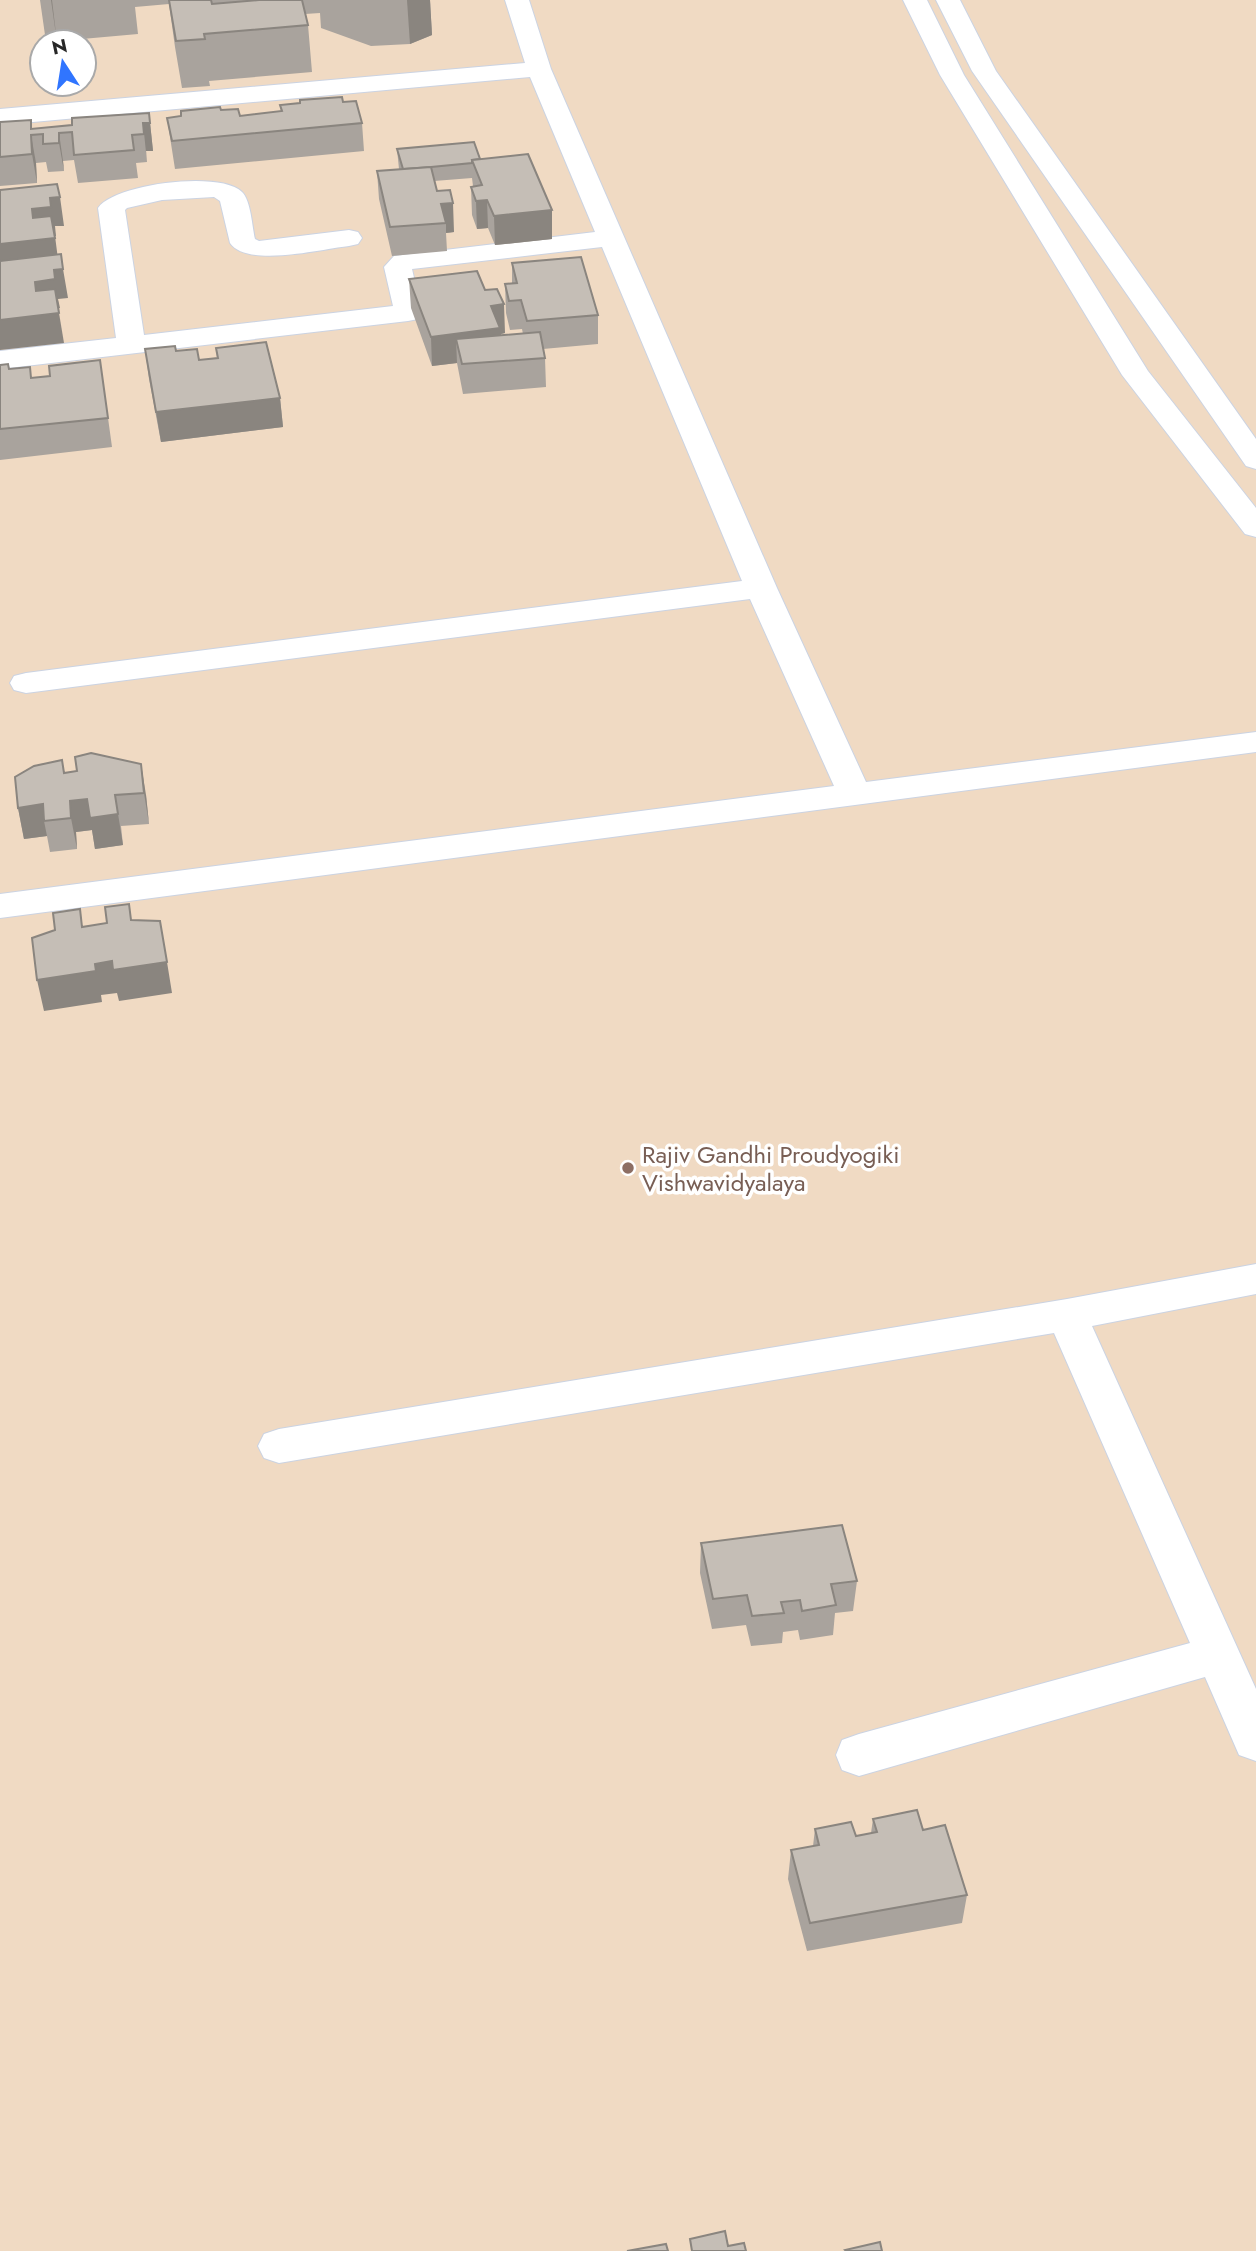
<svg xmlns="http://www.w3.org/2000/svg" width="1256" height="2251" viewBox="0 0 1256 2251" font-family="Jost,sans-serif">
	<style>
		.education { fill: #f0dac3; fill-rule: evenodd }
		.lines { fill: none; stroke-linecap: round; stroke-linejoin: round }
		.minor-casing { stroke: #cbd3e2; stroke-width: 2 }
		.minor { fill: #fff; fill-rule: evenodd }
		.wall { fill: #a9a39d }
		.shaded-wall { fill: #8a857f }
		.building { fill: #c5beb6; stroke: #8a857f; stroke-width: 2 }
		.education-dot { fill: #8d6e63; stroke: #fff; stroke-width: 2.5 }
		.labels { text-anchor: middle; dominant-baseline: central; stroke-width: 7; stroke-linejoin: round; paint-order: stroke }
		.education-label { font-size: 24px; fill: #785e54; stroke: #fff; text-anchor: start }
	</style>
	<rect width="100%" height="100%" fill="#ecdfd6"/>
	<path class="education" d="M0,0H1256V2251H0ZM42,42H84V84H42Z"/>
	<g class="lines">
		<g class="minor-casing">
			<g id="minor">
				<path d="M505,0H529L551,69L777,588L866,782L1256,732V752L0,918V894L834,786L750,599L26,693L14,690L10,683L14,676L26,673L742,581L602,247L412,269L422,313L418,319L408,321L0,369V351L116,338L98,208C114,184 220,170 242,192C251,201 252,226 255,239L259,241L349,230L358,232L362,238L358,244L349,246C321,249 247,268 230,243L220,201L214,197L162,200L127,208L125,210L144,335L393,306L384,267L394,256L595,232L530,77L0,125V109L525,63Z"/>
				<path d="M903,0H927L964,75L1148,371L1256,508V537L1245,534L1122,375L940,75Z"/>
				<path d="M936,0H960L996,71L1256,439V469L1246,466L972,71Z"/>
				<path d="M1256,1264V1294L1092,1326L1256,1689V1761L1239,1755L1205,1677L859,1776L842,1770L836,1755L842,1740L859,1734L1190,1643L1054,1333L279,1463L264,1458L258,1446L264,1434L279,1429L1067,1299Z"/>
			</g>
		</g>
		<use href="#minor" class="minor"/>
	</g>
	<g class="wall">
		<path d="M40,0H430L432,35L410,44L371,46L321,28L320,13L305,14L308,25L312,72L209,81L210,86L182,88L175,47L169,4L135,7L138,34L82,39L77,37L76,33L57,35V42H46Z"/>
		<path d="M343,102L362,123L364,151L175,169L167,118L221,110L240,116L281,112L280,105Z"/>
		<path d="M149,113L153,151H146L147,162L136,163L138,178L78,183L74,160L63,161L64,171L48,172L46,162L36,163L37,183L0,186V122L32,129L72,125Z"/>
		<path d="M397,149L480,159L552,210V239L495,245L488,228L477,229L472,215L471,187L473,186L472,178L434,181L437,191L454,232L446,233L447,251L392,256L379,199L377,171L399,169Z"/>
		<path d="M512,263L598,315V344L543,349L545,358L546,387L463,394L457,363L432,366L411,308L409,279L485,290L505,333L501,334V335L523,334L522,329L510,330L506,313L505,284H512Z"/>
		<path d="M216,348L280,398L283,427L161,442L149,379L145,349L176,351L199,360L217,358Z"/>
		<path d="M100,360L112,447L0,460V365L9,369L30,367L31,378L50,376Z"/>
		<path d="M91,753L146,795L149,824L121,826L123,845L95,849L92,830L76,832L77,849L50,852L47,836L24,839L18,808L62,760L64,773L77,771Z"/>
		<path d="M701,1543L857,1581L853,1611L835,1613L833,1635L800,1640L798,1630L783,1632L782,1643L751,1646L746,1625L712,1629L700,1573Z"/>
		<path d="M873,1819L923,1830L967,1895L962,1923L807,1951L788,1879L791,1850L813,1846L815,1829L856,1836L871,1833Z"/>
	</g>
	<g class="shaded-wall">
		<path d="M51,0H52L57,42Z"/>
		<path d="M407,0H430L432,35L410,44Z"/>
		<path d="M149,113L153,151H146L147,162L143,123Z"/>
		<path d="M59,133L63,161L64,171L59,143Z"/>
		<path d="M31,135L36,163L37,183L32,154Z"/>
		<path d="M60,197L64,226H55L56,236H55L59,267L0,274V244L32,209L50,198Z"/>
		<path d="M487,200L488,228L477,229L476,201Z"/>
		<path d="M453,203L454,232L446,233V223L441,204Z"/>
		<path d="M552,210V239L495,245L494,216Z"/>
		<path d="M63,269L68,298L58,299L60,308L39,311L35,282L54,270Z"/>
		<path d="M504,304L505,333L501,334L502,357L456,339L457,363L432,366L431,337L491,306Z"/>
		<path d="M59,313L64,343L0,350V320Z"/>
		<path d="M280,398L283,427L161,442L156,412Z"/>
		<path d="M141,764L146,795L149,824L144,793Z"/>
		<path d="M115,795L123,845L95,849L92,830L76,832L77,849L71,818L70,801Z"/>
		<path d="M43,804L44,821L47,836L24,839L18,808Z"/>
		<path d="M112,961L167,962L172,993L119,1001L117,993L101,995L102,1002L44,1011L37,980L95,964Z"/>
	</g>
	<g class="building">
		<path d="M169,0H211L212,4L259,0H302L308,25L204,34L205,39L176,41Z"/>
		<path d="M342,97L343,102L356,101L362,123L172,141L167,118L181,116V111L220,107L221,110L238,109L240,116L282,111L280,105L300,103V100Z"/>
		<path d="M149,113L150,123H143L144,134L132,135L134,150L74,155L72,132L59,133V143L43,144V134L31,135L32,154L0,157V122L31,120V129L72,125V118Z"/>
		<path d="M474,142L480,159L472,160V163L431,167L403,169L397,149Z"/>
		<path d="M528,154L552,210L494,216L487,200L476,201L471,187L482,185L472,160Z"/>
		<path d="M431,167L437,191L450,190L453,203L441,204L446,223L390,227L377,171Z"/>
		<path d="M57,184L60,197L50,198L51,207L32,209L33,218L51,216L55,238L0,244V190Z"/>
		<path d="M61,254L63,269L54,270L55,279L35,282L36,291L55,289L59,313L0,320V261Z"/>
		<path d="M581,257L598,315L527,321L521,300L509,301L505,284L517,283L512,263Z"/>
		<path d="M477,271L485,290L497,289L504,304L491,306L500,328L431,337L409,279Z"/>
		<path d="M540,332L545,358L462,364L456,339Z"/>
		<path d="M266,342L280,398L156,412L145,349L175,346L176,351L197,349L199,360L218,358L216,348Z"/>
		<path d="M100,360L108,418L0,429V365L8,364L9,369L30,367L31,378L50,376L49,366Z"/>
		<path d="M91,753L141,764L144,793L115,795L118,814L90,818L87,799L70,801L71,818L44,821L43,804L18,808L15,777L34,766L62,760L64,773L77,771L75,757Z"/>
		<path d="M129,904L131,920L160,921L167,962L113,970L112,961L95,964L96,971L37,980L32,938L55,930L53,913L80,909L82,927L107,923L105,907Z"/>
		<path d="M842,1525L857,1581L831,1584L836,1605L802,1611L800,1600L781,1602L784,1613L752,1616L747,1595L713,1599L701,1543Z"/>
		<path d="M917,1810L923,1830L945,1825L967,1895L810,1923L791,1850L819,1845L815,1829L851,1822L856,1836L877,1832L873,1819Z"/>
		<path d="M725,2231L728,2246L744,2243L746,2251H692L690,2239Z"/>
		<path d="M880,2242L882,2251H846L845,2250Z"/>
		<path d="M666,2244L668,2251H627Z"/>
	</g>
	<circle class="education-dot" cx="628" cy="1168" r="7"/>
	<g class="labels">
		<g class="education-label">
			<text x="642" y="1154">Rajiv Gandhi Proudyogiki<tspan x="642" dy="28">Vishwavidyalaya</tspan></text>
		</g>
	</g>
	<g transform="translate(63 63) rotate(348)"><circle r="33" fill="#ffffff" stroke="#a9a9a9" stroke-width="2"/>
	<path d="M0-5L12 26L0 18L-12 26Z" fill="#3075ff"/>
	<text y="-10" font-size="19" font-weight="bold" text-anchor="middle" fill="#272727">N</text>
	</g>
</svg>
